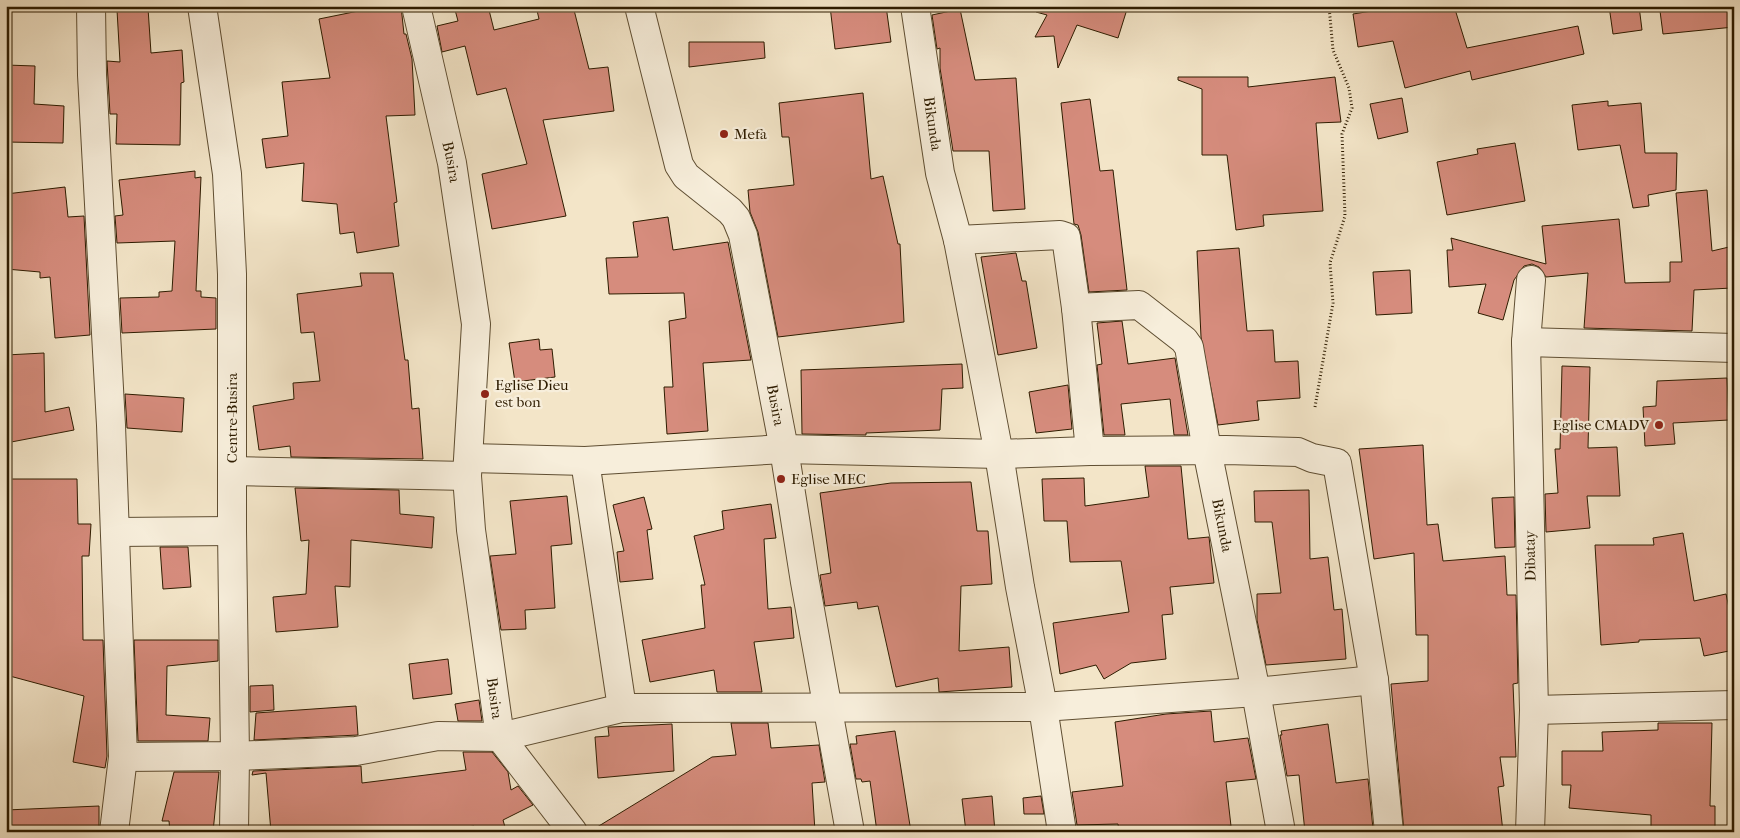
<svg xmlns="http://www.w3.org/2000/svg" width="1740" height="838" viewBox="0 0 1740 838" font-family="'IM FELL French Canon',serif">
	<style>
		.building { fill: #d68c7d; stroke: #2e1c00 }
		.lines { fill: none; stroke-linecap: round; stroke-linejoin: round }
		.street-casing { stroke: #5f4e32; stroke-width: 30 }
		.path { stroke: #2e1c00; stroke-width: 3; stroke-dasharray: 1 2.5; stroke-linecap: butt }
		.street { stroke: #f7eedb; stroke-width: 28 }
		.poi-dot { fill: #8f2418; stroke: #f7eedb; stroke-width: 2 }
		.labels { text-anchor: middle; dominant-baseline: central; stroke-width: 4.5; stroke-linejoin: round; paint-order: stroke }
		.street-label { font-size: 15px; fill: #2e1c00; stroke: #f7eedb }
		.poi-label { font-size: 15px; fill: #2e1c00; stroke: #f7eedb; text-anchor: start }
	</style>
	<rect width="100%" height="100%" fill="#f3e5c8"/>
	<filter id="stains"><feTurbulence type="fractalNoise" baseFrequency=".004" numOctaves="4"/><feColorMatrix values="0 0 0 0 .2 0 0 0 0 .09 0 0 0 0 .02 0 0 0 .5 -.17"/></filter>
	<radialGradient id="worn" r=".72"><stop offset=".6" stop-color="#630" stop-opacity="0"/><stop offset="1" stop-color="#630" stop-opacity=".3"/></radialGradient>
	<g class="building">
		<path d="M383,6H401L404,34H406L412,59L415,115L386,116L397,202L394,203L399,246L357,253L354,232L340,234L337,204L302,201L304,163L266,168L262,139L288,136L282,82L330,78L319,19Z"/>
		<path d="M454,6H488L494,30L539,19L536,6H573L589,69L608,67L614,111L543,120L566,216L492,229L482,174L527,164L506,88L477,95L465,46L442,52L437,26L458,21Z"/>
		<path d="M830,6H886L891,42L835,49Z"/>
		<path d="M1037,6H1128L1118,38L1077,25L1058,68L1054,36L1035,37L1047,15L1036,12Z"/>
		<path d="M1403,6H1454L1467,48L1578,26L1584,54L1472,80L1470,71L1405,88L1393,41L1358,47L1353,14Z"/>
		<path d="M1609,6H1639L1642,30L1613,34Z"/>
		<path d="M1709,6H1734V27L1663,34L1660,11Z"/>
		<path d="M148,8L151,53L182,50L184,82L181,83L180,145L116,144L117,114H110L107,61L120,62L117,10Z"/>
		<path d="M960,9L975,80L1016,78L1025,209L993,211L989,151H953L940,68V48L937,49L932,15Z"/>
		<path d="M689,42H764L765,58L689,67Z"/>
		<path d="M6,65L35,66L34,104L64,106L63,143L6,142Z"/>
		<path d="M1178,77H1248V87L1335,77L1341,122L1316,123L1323,211L1263,215L1264,226L1236,230L1227,155H1202V89L1178,80Z"/>
		<path d="M863,93L871,179L883,176L898,244H900L904,322L778,337L758,232L750,212L748,190L794,185L789,137H782L779,103Z"/>
		<path d="M1402,98L1408,132L1378,139L1370,104Z"/>
		<path d="M1090,99L1100,171L1113,170L1127,290L1089,292L1081,235L1078,225L1074,224L1061,103Z"/>
		<path d="M1608,101V106L1641,103L1645,153H1677L1676,190L1648,195L1649,206L1633,208L1620,145L1578,150L1572,105Z"/>
		<path d="M1515,143L1525,201L1447,215L1437,162L1478,154L1477,149Z"/>
		<path d="M195,171V178L201,177L196,291H201V297L216,298V329L122,333L120,298L159,297V292L172,291L175,241L117,243L115,216L123,215L119,180Z"/>
		<path d="M65,187L68,217L84,216L90,335L55,338L50,277L40,278V272L6,269V194Z"/>
		<path d="M1707,190L1712,251L1729,247L1732,288L1694,290L1692,331L1584,328L1588,273L1546,277L1539,267L1532,264L1524,266L1514,280L1503,320L1478,313L1486,284L1449,287L1447,250H1453L1451,238L1546,264L1542,226L1619,219L1625,283L1670,282V262H1682L1676,193Z"/>
		<path d="M668,217L673,250L728,242L751,360L703,363L708,431L667,434L664,387H673L669,321L686,318L684,293L609,294L606,258L638,257L633,222Z"/>
		<path d="M1239,248L1247,331L1273,330L1275,362L1298,361L1300,398L1257,401L1259,420L1218,425L1201,337L1197,251Z"/>
		<path d="M1016,253L1022,281H1026L1037,348L998,355L981,257Z"/>
		<path d="M1410,270L1412,313L1376,315L1373,272Z"/>
		<path d="M360,273H393L405,360H408L412,409L419,408L423,459L291,457L290,446L259,450L253,406L294,399L293,383L320,381L314,332L301,333L297,294L362,286Z"/>
		<path d="M1122,321L1128,364L1175,358L1188,435H1174L1170,399L1121,404L1125,435H1104L1097,365L1102,364L1097,323Z"/>
		<path d="M539,339L540,350L552,349L555,377L515,382L509,343Z"/>
		<path d="M44,353L45,412L69,407L74,430L6,443V355Z"/>
		<path d="M962,364L963,388L942,389L940,430L866,433V435L802,434L801,370Z"/>
		<path d="M1562,366L1590,367L1588,448L1617,447L1620,496H1587L1590,528L1546,532L1545,494L1558,493L1555,449H1560Z"/>
		<path d="M1727,378L1729,420L1673,423L1675,444L1645,446L1643,407L1656,406L1657,381Z"/>
		<path d="M1068,385L1072,429L1036,433L1029,392Z"/>
		<path d="M125,394L184,398L182,432L127,428Z"/>
		<path d="M1423,445L1427,525L1438,524L1443,561L1505,556L1507,595H1516L1518,683L1513,684L1516,757H1500L1504,786L1498,787L1503,832H1404L1391,684L1428,681V635H1416L1414,553L1374,559L1359,449Z"/>
		<path d="M1145,466H1181L1188,539L1209,537L1214,583L1170,587L1173,614L1162,615L1166,659L1131,663L1104,679L1096,665L1060,674L1053,623L1129,612L1121,561L1070,562L1067,521H1044L1042,479L1084,478L1085,506L1149,497Z"/>
		<path d="M6,479H77L78,524H91L89,556H82L83,640H103L107,756L105,768L73,762L84,696L6,675Z"/>
		<path d="M971,482L977,531H988L992,584L961,586L959,651L1009,647L1012,687L939,692L938,678L896,687L878,606L858,609L857,602L825,606L820,575L831,573L820,493L891,483Z"/>
		<path d="M295,488L399,490L400,514L434,517L432,548L351,540L350,587L335,586L338,627L276,632L273,597L306,594L309,540L301,541Z"/>
		<path d="M1309,490L1310,559L1328,557L1334,610L1342,609L1346,659L1266,665L1257,620V594L1281,593L1272,522H1255L1254,491Z"/>
		<path d="M567,496L572,544L551,546L555,608L525,610L526,629L501,630L490,556L516,554L510,501Z"/>
		<path d="M644,497L652,529L647,530L653,579L620,582L617,552L624,551L613,505Z"/>
		<path d="M1514,497L1515,547L1495,548L1492,498Z"/>
		<path d="M771,504L776,538L764,539L768,609L791,607L794,638L754,642L762,692H717L714,670L650,682L642,640L705,628L701,585H705L694,536L724,529L722,511Z"/>
		<path d="M1683,533L1694,601L1726,594L1734,631V650L1704,656L1700,638L1639,640V642L1601,645L1595,545H1654L1653,538Z"/>
		<path d="M160,547H188L191,587L163,589Z"/>
		<path d="M134,640H218V661L167,666L166,715L210,718L208,741H138Z"/>
		<path d="M448,659L452,694L413,699L409,664Z"/>
		<path d="M273,685L274,710L250,712V686Z"/>
		<path d="M479,700L482,721H458L455,704Z"/>
		<path d="M356,706L358,735L254,740L256,713Z"/>
		<path d="M1211,711L1214,742L1248,738L1256,779L1226,782L1231,826L1181,832H1119L1118,824L1077,825L1072,792L1123,786L1115,722L1166,714Z"/>
		<path d="M731,723H768L771,748L819,745L825,782L812,783L815,832H589L712,757L736,755Z"/>
		<path d="M1658,723H1712L1710,806H1715V832H1651V815L1569,808L1571,785H1562V751H1603L1602,732L1658,730Z"/>
		<path d="M672,724L674,771L598,778L595,737L609,736L608,727H611Z"/>
		<path d="M1328,724L1336,783L1368,779L1373,829L1347,832H1305L1299,775L1287,776L1280,735H1282L1281,731Z"/>
		<path d="M895,731L911,832H877L870,781L862,782L861,779H856L850,744H857L856,736Z"/>
		<path d="M463,752H492L508,772L511,790L518,786L533,805L503,820L505,827L479,832H475L474,826L428,832H271L266,773L252,775L253,771L361,766L362,783L466,770Z"/>
		<path d="M174,772H219L213,832H170L169,821H162Z"/>
		<path d="M992,796L995,832H966L962,799Z"/>
		<path d="M1041,796L1044,814H1024L1023,798Z"/>
		<path d="M99,806V832H6V810Z"/>
	</g>
	<g class="lines">
		<g class="street-casing">
			<g id="street">
				<path d="M91,6L92,75L111,425L123,757L114,832"/>
				<path d="M202,6L227,174L232,274V531L235,756L234,832"/>
				<path id="s1" d="M416,6L452,163L476,324L467,476L471,530L500,737L573,832"/>
				<path id="s2" d="M639,6L679,165L686,176L730,211L736,218L743,235L784,449L805,582L850,832"/>
				<path id="s3" d="M915,6L940,173L958,240L999,454L1020,587L1043,707L1062,832"/>
				<path d="M958,240L1060,235L1066,237L1076,308L1090,451"/>
				<path id="s4" d="M1076,308L1139,305L1184,340L1189,347L1207,450L1256,692L1281,832"/>
				<path d="M1526,342L1734,348"/>
				<path d="M469,458L585,461L784,449L999,454L1090,451L1226,450L1298,452L1312,458L1337,463L1374,680L1389,832"/>
				<path d="M585,461L622,708"/>
				<path d="M232,471L467,476"/>
				<path d="M115,532L232,531"/>
				<path d="M1534,710L1734,705"/>
				<path d="M123,757L235,756L356,751L438,736L500,737L622,708L1043,707L1256,692L1374,680"/>
				<path d="M1530,832L1534,710L1526,342L1531,280"/>
			</g>
		</g>
		<path class="path" d="M1315,407L1333,303L1330,263L1345,216L1342,134L1352,108L1349,88L1333,50L1329,6"/>
		<use href="#street" class="street"/>
	</g>
	<g class="poi-dot">
		<circle cx="724" cy="134" r="5"/>
		<circle cx="485" cy="394" r="5"/>
		<circle cx="1659" cy="425" r="5"/>
		<circle cx="781" cy="479" r="5"/>
	</g>
	<g class="labels">
		<g class="street-label">
			<text stroke="none"><textPath href="#s3" startOffset="119">Bikunda</textPath></text>
			<text stroke="none"><textPath href="#s1" startOffset="160">Busira</textPath></text>
			<text stroke="none"><textPath href="#s2" startOffset="434">Busira</textPath></text>
			<text transform="translate(232 418) rotate(-90)">Centre-Busira</text>
			<text stroke="none"><textPath href="#s4" startOffset="310">Bikunda</textPath></text>
			<text transform="translate(1530 556) rotate(-91)">Dibatay</text>
			<text stroke="none"><textPath href="#s1" startOffset="700">Busira</textPath></text>
		</g>
		<g class="poi-label">
			<text x="734" y="134">Mefa</text>
			<text x="495" y="385">Eglise Dieu<tspan x="495" dy="17">est bon</tspan></text>
			<text x="1649" y="425" text-anchor="end">Eglise CMADV</text>
			<text x="791" y="479">Eglise MEC</text>
		</g>
	</g>
	<rect width="1740" height="838" fill="none" stroke="#f3e5c8" stroke-width="25"/>
	<rect x="8" y="8" width="1725" height="823" fill="none" stroke="#2e1c00" stroke-width="2.5"/>
	<rect x="12" y="12" width="1715" height="813" fill="none" stroke="#2e1c00"/>
	<rect width="100%" height="100%" filter="url(#stains)"/>
	<rect width="100%" height="100%" fill="url(#worn)"/>
</svg>
